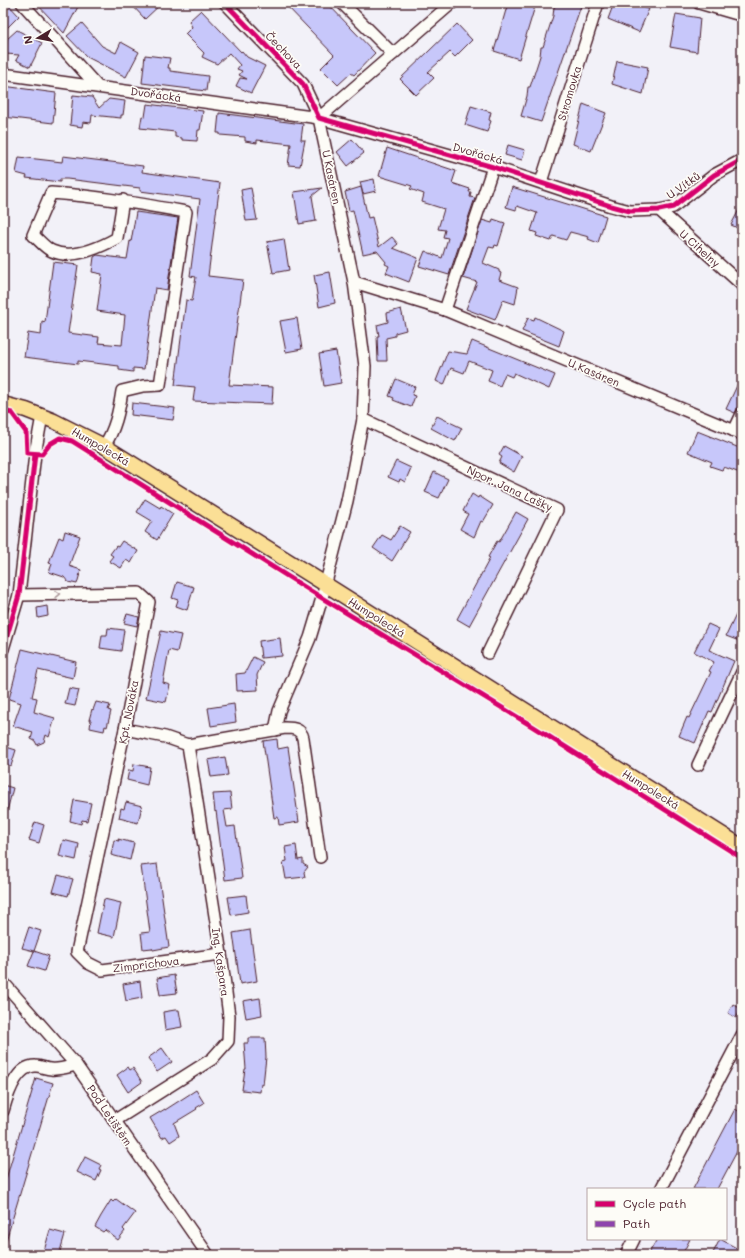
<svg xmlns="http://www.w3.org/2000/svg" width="745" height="1258" viewBox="0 0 745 1258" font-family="Mali,sans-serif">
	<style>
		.building { fill: #c7c7fa; stroke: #4a1f2b }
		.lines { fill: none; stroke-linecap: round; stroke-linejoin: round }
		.minor-casing { stroke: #4a1f2b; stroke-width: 14 }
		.major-casing { stroke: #4a1f2b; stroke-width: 17 }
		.minor { stroke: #fdfcf7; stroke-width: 11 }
		.major { stroke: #fbdf96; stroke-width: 14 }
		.quiet { stroke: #8e44ad; stroke-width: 4; stroke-dasharray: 8 4; stroke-linecap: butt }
		.cycleway-casing { stroke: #fdfcf7; stroke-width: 8 }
		.cycleway { stroke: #d6006c; stroke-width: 5 }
		.oneway { stroke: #ac999b }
		.labels { text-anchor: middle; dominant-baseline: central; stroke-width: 3.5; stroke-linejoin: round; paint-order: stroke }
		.street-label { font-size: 11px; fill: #4a1f2b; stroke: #fdfcf7 }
	</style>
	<rect width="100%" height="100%" fill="#f2f1f8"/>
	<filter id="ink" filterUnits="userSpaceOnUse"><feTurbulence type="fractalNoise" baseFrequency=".025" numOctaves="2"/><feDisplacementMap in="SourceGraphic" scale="8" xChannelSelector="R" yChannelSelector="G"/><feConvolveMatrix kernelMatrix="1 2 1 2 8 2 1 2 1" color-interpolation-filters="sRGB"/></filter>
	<g filter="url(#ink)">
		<g class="building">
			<path d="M3,3H7L19,16L7,28L3,23Z"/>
			<path d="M36,3H80L64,33Z"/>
			<path d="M130,3H162L145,19Z"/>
			<path d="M284,3H327L375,53L354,75L351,73L338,85L321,68L334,55Z"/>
			<path d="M508,3H536L519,59L494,51Z"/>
			<path d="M557,3H582L541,122L521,116L527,96L528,87H530L540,56L541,47H543L553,16L554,7H555Z"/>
			<path d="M614,3H629L649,9L639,32L608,19Z"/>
			<path d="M201,10L241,52L242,51L247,57L265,66L251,93L236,86L240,78L247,79L239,75L242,71L237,69L240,65L229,53L217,64L202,57L204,53L185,34L192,27L189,21Z"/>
			<path d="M676,14L700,18L697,52L670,47Z"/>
			<path d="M82,23L102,46L116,53L121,42L139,52L126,77L87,57L67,36Z"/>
			<path d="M457,24L472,40L455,57L450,52L428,72L434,78L416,95L400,79Z"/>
			<path d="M17,30L42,43L30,67L16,60L19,55L6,54L7,39Z"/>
			<path d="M145,55L170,58L168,68H170V71L208,76L206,91L142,83Z"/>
			<path d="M617,61L648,67L643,94L612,84Z"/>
			<path d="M3,86L56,93L53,123L4,117L6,108L3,107Z"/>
			<path d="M73,95L92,97L99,108L109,99L125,101L123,115H121V118L92,115L91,123L83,122L82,127L70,125Z"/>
			<path d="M147,104L203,111L200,130H198L197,141L182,140V138L175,137V132L140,128L142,116L145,117Z"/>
			<path d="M583,104L606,113L591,151L573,144Z"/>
			<path d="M471,106L491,112L489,120L491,121L487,132L465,125Z"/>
			<path d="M219,113L303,124L301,140H305L300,166L288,165L291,144L257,140V143L245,141V137L220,135V133H217Z"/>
			<path d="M352,139L364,153L348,166L337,152Z"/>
			<path d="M508,145L525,150L522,160L505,155Z"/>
			<path d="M387,148L456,171L452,183L470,189L469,192H471L470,197L475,198L449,275L419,266L425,251L442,258L448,238L443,237L445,230L438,229L444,209L422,202L424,194L410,189L412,186L379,176Z"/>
			<path d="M63,156L143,166L142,172L220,183L208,276L243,280L229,385L273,387L272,404L193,401L195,387L175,385L186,300L192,301L196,277L190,276L200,199L140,191V188L67,179H60V182L26,178L27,176L16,173L19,157L62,162Z"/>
			<path d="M374,179L376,191L363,194L360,182Z"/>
			<path d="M361,187L368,218L372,217L379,247L392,237L398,244L393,248L418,258L409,282L386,273L389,266L385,264L386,262L377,251L363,254L353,210L349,211L345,192Z"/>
			<path d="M512,187L606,216L598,243L588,239L589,237L570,232L566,240L553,236L551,241L536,236L537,233L531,231L537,213L517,206L516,210L506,207Z"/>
			<path d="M251,188L257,220L246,221L241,190Z"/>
			<path d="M322,188L312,196L316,221L299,224L294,192Z"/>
			<path d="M742,204V230L731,225Z"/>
			<path d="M136,212L178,218L167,290L155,288L144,369L133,368V372L119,370V366L78,361V364L24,357L28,333L41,335L42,321L45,322L53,262L78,265L68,333L99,337L98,343L122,345L125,315L97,311L102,274L92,272L94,257L97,255L127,259L130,241L131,242Z"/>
			<path d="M493,219L505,223L498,246L495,245L494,248L489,247L483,263L499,270V272L501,273L499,280L518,287L515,304L503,300L495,320L466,309L477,282L463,278L482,220L492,223Z"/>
			<path d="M284,239L289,270L273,273L267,242Z"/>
			<path d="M330,272L335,303L319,307L314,275Z"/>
			<path d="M401,309L406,330L395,333V336L386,338L387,361H378L377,336H379L377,325L388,322L387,313Z"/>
			<path d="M535,317L564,331L559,346L522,331L528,318L534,320Z"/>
			<path d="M297,318L302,349L286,352L280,321Z"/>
			<path d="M472,341L555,375L549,389L514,373L512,377L505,374L500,386L488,381L492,370L469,361L464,373L451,368L444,385L436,381L448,351L467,354Z"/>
			<path d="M336,351L341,383L324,386L319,354Z"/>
			<path d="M742,375V400L735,413L726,409Z"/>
			<path d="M396,379L415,387L412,395L415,396L411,407L393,400L394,398L389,396Z"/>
			<path d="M132,403L175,408L173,420L131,415Z"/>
			<path d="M437,416L462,428L455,441L431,428Z"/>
			<path d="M697,431L742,449V468L740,473L724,467L722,470L710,466L712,462L688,452Z"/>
			<path d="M504,446L522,456L514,472L499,463L502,457L499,455Z"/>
			<path d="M396,461L411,468L405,482L400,479L399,482L388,477Z"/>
			<path d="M434,472L448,479L439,498L425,492Z"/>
			<path d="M472,494L478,498L479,496L493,505L483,522L481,521L474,537L460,529L468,514L463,511Z"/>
			<path d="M145,499L160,508L161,506L173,514L157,540L145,532L152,521L137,512Z"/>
			<path d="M516,512L528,519L469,626L457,619L490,558L488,557L497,541L499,542Z"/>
			<path d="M400,526L410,532L392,561L373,548L382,535L391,540Z"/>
			<path d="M65,531L80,536L69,566L81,570L77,584L68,582L64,577L49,572L52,564L49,563L51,557L59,537L63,539Z"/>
			<path d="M122,541L138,551L131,563L126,560L121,568L109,561L113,556L110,554L116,546L118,547Z"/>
			<path d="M177,582L194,587L187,610L176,606L178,600L172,598Z"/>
			<path d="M742,602V642L726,636Z"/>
			<path d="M47,606L48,616L38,618L37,608Z"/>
			<path d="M127,614L139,617L137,626L124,623Z"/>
			<path d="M708,624L719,629L709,650L734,661L712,712L709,711L695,743L679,736L687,717L689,718L711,672L709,671L714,662L694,652Z"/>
			<path d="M108,628L124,630L121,651L100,648L102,635H107Z"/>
			<path d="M161,631L181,635L177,652L169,650L163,683L170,685L166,702L146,698Z"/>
			<path d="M280,638L282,656L261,658L259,641Z"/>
			<path d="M22,649L76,662L73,678L38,670L32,697L37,698L34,712L55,718L49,737L46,735L44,742L37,745L35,741L31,739L33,732L13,726L21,703L9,699Z"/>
			<path d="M253,657L263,662L257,675L258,690L237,691L236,674L245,673Z"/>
			<path d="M69,688L79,690L75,706L65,704Z"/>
			<path d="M96,702L110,705L108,710L111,711L107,727L105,726L104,731L90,728L91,720H89L92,709L93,710Z"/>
			<path d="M234,704L236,722L211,726L208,708Z"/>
			<path d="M277,739L278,749L288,747L299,822L279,825L278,817L274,818L263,741Z"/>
			<path d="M3,746L16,750L11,766L3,763Z"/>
			<path d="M225,757L228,775L211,777L208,760Z"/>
			<path d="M134,764L150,767L147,785L127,780L129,770L133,771Z"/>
			<path d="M3,785L13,788L6,815H3Z"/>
			<path d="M230,793L232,809L224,810L227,827L235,826L242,878L225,880L216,811L215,812L213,794Z"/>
			<path d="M74,800L91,803L87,821L82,820L81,824L70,821Z"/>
			<path d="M126,802L142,806L138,823L119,818L121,808L124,809Z"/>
			<path d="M35,822L44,825L39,843L29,840Z"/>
			<path d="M118,839L134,843L130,860L111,855L114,840L119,841Z"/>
			<path d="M63,840L79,844L76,860L59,856Z"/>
			<path d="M296,845L298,860L303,859V864L308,867L304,872L305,877L286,879L283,862L287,861L285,847Z"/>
			<path d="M157,864L169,947L153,950L152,948L143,949L141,933L150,932L141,866Z"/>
			<path d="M58,875L73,879L68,896L53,892Z"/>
			<path d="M246,895L248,912L231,915L228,897Z"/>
			<path d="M104,899L121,903L114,937L97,933Z"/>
			<path d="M29,927L41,931L34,951L22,948Z"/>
			<path d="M250,930L257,981L240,984L233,933Z"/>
			<path d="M34,951L49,956L44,971L28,966Z"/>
			<path d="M174,975L177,993L160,995L157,978Z"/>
			<path d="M140,981L142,998L126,1001L123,984Z"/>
			<path d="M260,998L262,1015L246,1018L243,1001Z"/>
			<path d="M733,1004L741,1009L736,1018L728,1013Z"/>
			<path d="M175,1010H179L182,1027L165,1030L163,1012Z"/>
			<path d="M248,1038H265L266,1057L263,1085L261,1084L260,1092L242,1090L245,1069H246L244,1043H248Z"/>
			<path d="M162,1048L172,1062L157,1072L148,1058Z"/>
			<path d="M128,1067L130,1070L133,1068L142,1082L128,1092L117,1075Z"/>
			<path d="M36,1078L53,1083L5,1244L3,1243V1189Z"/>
			<path d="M196,1090L204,1103L196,1108L197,1109L174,1123L179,1136L170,1142L166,1136L162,1138L150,1118L165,1109V1110Z"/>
			<path d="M735,1109L742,1113V1142L717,1189H693Z"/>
			<path d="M85,1157L101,1165L99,1169L101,1170L96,1181L77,1172Z"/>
			<path d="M116,1199L135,1213L123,1229L125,1231L118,1240L105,1230L103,1232L95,1227L101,1216L111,1200L113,1202Z"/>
			<path d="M50,1230L65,1234L59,1255L44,1251Z"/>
			<path d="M657,1239H690L682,1255H648Z"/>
			<path d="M720,1239L742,1251V1255H712Z"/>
		</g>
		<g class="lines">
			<g class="minor-casing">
				<g id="minor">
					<path d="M22,3L97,86"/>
					<path d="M225,3L303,84L319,118L354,282L365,366L363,419L347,501L322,598L310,638L279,711L275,730"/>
					<path d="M342,3L393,54"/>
					<path d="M699,3L737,14"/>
					<path d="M3,74L319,118L493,167L611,206L630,211L659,210L673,207L714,175L742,160"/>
					<path d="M319,118L452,3"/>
					<path d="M541,182L598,3"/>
					<path d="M659,210L742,285"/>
					<path d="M354,282L445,310L742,434"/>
					<path d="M445,310L493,167"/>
					<path d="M363,419L557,510L488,653"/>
					<path d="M734,431L742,414"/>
					<path d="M104,446C115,430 119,411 122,391L143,386L160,385L186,212C141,204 97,196 51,193L33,235C39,240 45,248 52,251C72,260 99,248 117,238L123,200"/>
					<path d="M19,595L139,593L149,602L125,729L77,952L88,963L102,970L221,954"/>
					<path d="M3,649L19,595L35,454L42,416"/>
					<path d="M125,729L165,737L188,745L285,728C294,728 301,729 303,738L320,857"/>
					<path d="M698,765L742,672"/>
					<path d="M3,982L76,1065L208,1255"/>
					<path d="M3,1111C7,1096 16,1065 36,1066C41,1066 46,1069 51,1069C59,1070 68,1067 76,1065"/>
					<path d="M114,1121L212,1059L228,1041L229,1016L221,954L188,745"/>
					<path d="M661,1189L742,1035"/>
					<path d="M626,1255L634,1239"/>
				</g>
			</g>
			<g class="major-casing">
				<path id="major" d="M3,404L26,410L54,421L104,446L325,584L742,847"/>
			</g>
			<use href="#minor" class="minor"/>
			<use href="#major" class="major"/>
			<path class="quiet" d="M737,14L742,17"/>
			<g class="cycleway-casing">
				<g id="cycleway">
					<path d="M225,3L303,84L319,118L493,167L611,206L630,211L659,210L673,207L714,175L742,160"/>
					<path d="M3,411L12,413L26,432L27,453L42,454L50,444L60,438L72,441L322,598L532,726L742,858"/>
					<path d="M3,649L19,595L35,454"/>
				</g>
			</g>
			<use href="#cycleway" class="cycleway"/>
		</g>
		<defs><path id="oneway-chevron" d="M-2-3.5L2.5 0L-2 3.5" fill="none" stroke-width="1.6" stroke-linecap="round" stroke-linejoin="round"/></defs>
		<use class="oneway" href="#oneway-chevron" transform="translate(58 594) rotate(-1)"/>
	</g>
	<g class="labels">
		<g class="street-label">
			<text transform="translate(284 50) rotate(46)">Čechova</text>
			<text transform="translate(569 93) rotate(-73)">Stromovka</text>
			<text transform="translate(156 94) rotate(8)">Dvořácká</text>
			<text transform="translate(478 153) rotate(16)">Dvořácká</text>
			<text transform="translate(332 177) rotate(78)">U Kasáren</text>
			<text transform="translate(683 185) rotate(-35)">U Vítků</text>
			<text transform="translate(700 248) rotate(42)">U Cihelny</text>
			<text transform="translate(594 372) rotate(23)">U Kasáren</text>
			<text transform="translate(101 446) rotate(30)">Humpolecká</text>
			<text transform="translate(510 488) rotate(25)">Npor. Jana Lašky</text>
			<text transform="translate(377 617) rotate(32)">Humpolecká</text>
			<text transform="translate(128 712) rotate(-79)">Kpt. Nováka</text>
			<text transform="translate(651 789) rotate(32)">Humpolecká</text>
			<text transform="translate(221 962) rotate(82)">Ing. Kašpara</text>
			<text transform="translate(146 964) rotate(-7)">Zimprichova</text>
			<text transform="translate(110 1115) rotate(56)">Pod Letištěm</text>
		</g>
	</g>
	<rect width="745" height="1258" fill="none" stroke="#fdfcf7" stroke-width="16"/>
	<rect x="8" y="8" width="729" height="1242" fill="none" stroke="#4a1f2b" stroke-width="1.5" filter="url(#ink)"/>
	<rect x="587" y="1188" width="140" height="52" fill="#fdfcf7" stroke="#b5a4a5"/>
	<rect x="595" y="1201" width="20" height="6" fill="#d6006c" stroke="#b5a4a5"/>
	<text x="623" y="1208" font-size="12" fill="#4a1f2b">Cycle path</text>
	<rect x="595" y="1221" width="20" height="6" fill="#8e44ad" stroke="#b5a4a5"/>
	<text x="623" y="1228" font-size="12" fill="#4a1f2b">Path</text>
	<g transform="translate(38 38) rotate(260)" stroke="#fdfcf7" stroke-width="3" paint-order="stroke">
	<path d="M0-3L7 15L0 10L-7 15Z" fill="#4a1f2b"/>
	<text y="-6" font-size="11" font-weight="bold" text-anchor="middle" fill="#4a1f2b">N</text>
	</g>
</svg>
